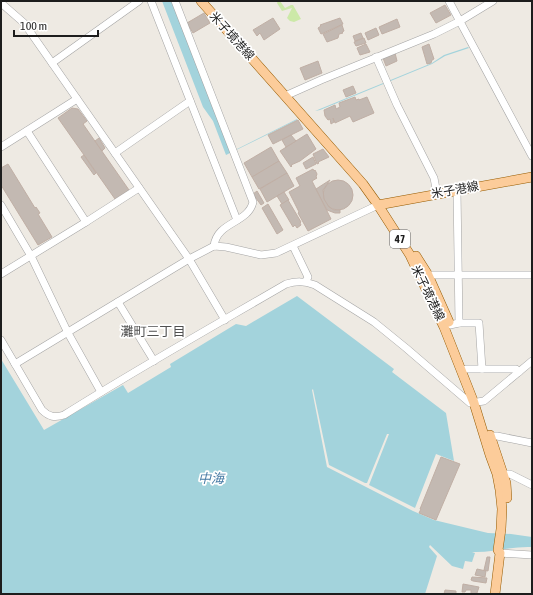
<svg xmlns="http://www.w3.org/2000/svg" width="533" height="595" viewBox="0 0 533 595" font-family="'Asap Condensed','Noto Sans JP',sans-serif">
	<style>
		.grass { fill: #cce9a8 }
		.water { fill: #a3d3dc }
		.building { fill: #c3b9b2; stroke: #c0afa5 }
		.lines { fill: none; stroke-linecap: round; stroke-linejoin: round }
		.minor-casing { stroke: #a4a4a4; stroke-width: 8 }
		.major-casing { stroke: #965b00; stroke-width: 10 }
		.minor { stroke: #fff; stroke-width: 7 }
		.major { stroke: #fccc9a; stroke-width: 9 }
		.labels { text-anchor: middle; dominant-baseline: central; stroke-width: 3.5; stroke-linejoin: round; paint-order: stroke }
		.shield { fill: #fff; stroke: #616161; stroke-width: 1 }
		.shield-label { font-size: 11px; font-weight: bold; fill: #1d1d1d }
		.street-label { font-size: 12px; fill: #1d1d1d; stroke: #fff }
		.neighbourhood-label { font-size: 13px; fill: #505050; stroke: #fff }
		.water-label { font-size: 13px; font-style: italic; fill: #477ba5; stroke: #fff }
	</style>
	<rect width="100%" height="100%" fill="#eeeae3"/>
	<path class="grass" d="M278,1H280L285,8L291,5H293L301,19L294,22L290,21L287,18L292,8L282,11L277,3Z"/>
	<g class="water">
		<path d="M162,1H172L235,150L297,119V120L226,155L213,121L203,107Z"/>
		<path d="M468,47L469,48L445,56L432,64L320,110L315,111L432,63L444,55Z"/>
		<path d="M297,296L394,369L392,372L446,413L454,461L436,454L415,508L369,485L389,434H387L367,483H365L329,465L313,389L312,390L327,467L413,511L434,520L488,533L511,534L532,537V547C512,546 492,553 472,552L475,553L472,562L465,561L463,569L452,566L430,545L429,547L437,556L425,594H1V359L44,430L123,385L128,393L171,367L170,364L236,324L246,326Z"/>
	</g>
	<g class="building">
		<path d="M445,5L451,15L436,23L430,13Z"/>
		<path d="M204,13L210,23L193,33L187,23Z"/>
		<path d="M273,18L280,29L264,40L260,33L257,36L253,30Z"/>
		<path d="M340,18L343,24L321,34L318,28L321,26L320,25Z"/>
		<path d="M397,19L400,27L382,34L379,27Z"/>
		<path d="M342,25L344,31L342,32L343,33L339,34L338,38L327,42L323,34Z"/>
		<path d="M376,28L379,35L368,40L365,33Z"/>
		<path d="M361,33L363,38L355,41L353,36Z"/>
		<path d="M364,38L366,43L356,46L354,42Z"/>
		<path d="M366,44L370,52L360,55L357,48Z"/>
		<path d="M429,44L434,59L432,60L431,63L427,64L422,47Z"/>
		<path d="M395,53L397,61L386,66L383,58Z"/>
		<path d="M318,61L322,73L305,80L300,68Z"/>
		<path d="M353,86L356,93L346,97L343,90Z"/>
		<path d="M355,97L356,100L359,99V100L367,97L374,113L353,122L350,116L335,123L333,118L334,122L331,124L330,119L328,120L325,116L324,110L335,105L336,109L340,107L339,103Z"/>
		<path d="M72,108L78,109L87,121L83,124L129,190L115,199L58,118Z"/>
		<path d="M298,120L303,129L273,144L268,135Z"/>
		<path d="M307,134L316,149L300,161L291,165L292,166L291,167L280,151Z"/>
		<path d="M291,135L296,141L286,147L282,140Z"/>
		<path d="M99,138L105,148L102,151L95,141Z"/>
		<path d="M271,147L279,161L252,177L244,163Z"/>
		<path d="M323,149L329,157L318,162L319,163L317,164L313,154Z"/>
		<path d="M84,155L96,173L94,175L81,157Z"/>
		<path d="M313,157L316,164L306,169L303,163Z"/>
		<path d="M279,161L287,173L259,189L252,177Z"/>
		<path d="M8,164L35,208L36,207L40,213L38,214L52,237L38,245L1,185V168Z"/>
		<path d="M313,169L314,171L315,170L317,174L316,177L317,178L312,181L331,219L308,231L298,213L299,212L289,192L300,186L296,178Z"/>
		<path d="M287,173L294,186L267,202L260,189Z"/>
		<circle cx="338" cy="195" r="15"/>
		<path d="M330,180L323,190L324,199L329,207L334,210H340V213H335L327,210L316,189Z"/>
		<path d="M257,191L264,203L261,205L253,194Z"/>
		<path d="M284,192L289,200L282,204L277,196Z"/>
		<path d="M288,200L301,222L300,223L301,225L297,228L295,225L293,227L280,205Z"/>
		<path d="M268,204L283,230L277,234L262,208Z"/>
		<path d="M441,457L460,464L436,520L419,513L421,509H420Z"/>
		<path d="M487,557H490L488,571L484,570Z"/>
		<path d="M477,569L486,571L485,577L475,575Z"/>
		<path d="M472,577L487,578L486,583L473,581L471,580Z"/>
		<path d="M463,584L479,587L477,593L471,594V590H466L465,592H462Z"/>
		<path d="M445,590L456,591V594H444Z"/>
	</g>
	<g class="lines">
		<g class="minor-casing">
			<g id="minor">
				<path d="M151,1L237,220"/>
				<path d="M175,1L253,202C248,224 217,221 214,246"/>
				<path d="M449,1L532,156"/>
				<path d="M1,3L24,23L189,259L225,320"/>
				<path d="M376,57L397,105L434,178L437,194"/>
				<path d="M52,63L139,1"/>
				<path d="M285,96L321,80L434,34L460,21L493,1"/>
				<path d="M27,131L86,222L139,188"/>
				<path d="M1,147L77,99"/>
				<path d="M115,153L190,101"/>
				<path d="M457,191L459,323"/>
				<path d="M1,205L31,256L68,333L101,392"/>
				<path d="M293,246L308,277L306,281"/>
				<path d="M1,274L86,222"/>
				<path d="M428,275H532"/>
				<path d="M118,302L154,361"/>
				<path d="M450,325L459,323H479L482,369"/>
				<path d="M1,340L42,410C49,417 55,418 64,415C137,369 212,327 286,284C297,281 304,281 315,285L374,322L406,348L470,403L484,401L532,361"/>
				<path d="M15,364L189,259L214,246L226,247L261,255L276,253L378,205"/>
				<path d="M466,369H516L519,372"/>
				<path d="M487,436H497L532,443"/>
				<path d="M499,474H510L532,485"/>
				<path d="M500,553L532,555"/>
			</g>
		</g>
		<g class="major-casing">
			<g id="major">
				<path d="M201,1L363,184L378,205L410,255L444,327L474,403L490,455L497,474L500,490L502,509L501,529L498,550L500,553L495,594"/>
				<path d="M378,205L532,177"/>
				<path d="M416,256L428,275L449,322"/>
				<path d="M490,435L506,483L507,498"/>
			</g>
		</g>
		<use href="#minor" class="minor"/>
		<use href="#major" class="major"/>
	</g>
	<g class="labels">
		<rect class="shield" x="390" y="230" width="20" height="18" rx="3"/>
		<g class="shield-label">
			<text x="400" y="239">47</text>
		</g>
		<g class="street-label">
			<text transform="translate(232 36) rotate(48)">米子境港線</text>
			<text transform="translate(455 190) rotate(-10)">米子港線</text>
			<text transform="translate(428 293) rotate(64)">米子境港線</text>
		</g>
		<g class="neighbourhood-label">
			<text x="153" y="331">灘町三丁目</text>
		</g>
		<g class="water-label">
			<text x="211" y="478">中海</text>
		</g>
	</g>
	<rect width="533" height="595" fill="none" stroke="#1d1d1d" stroke-width="4"/>
	<path d="M14 30v6h84v-6" fill="none" stroke="#1d1d1d" stroke-width="2"/>
	<text x="20" y="30" font-size="12" fill="#1d1d1d" stroke="#ffffff" stroke-width="3" paint-order="stroke">100 m</text>
</svg>
